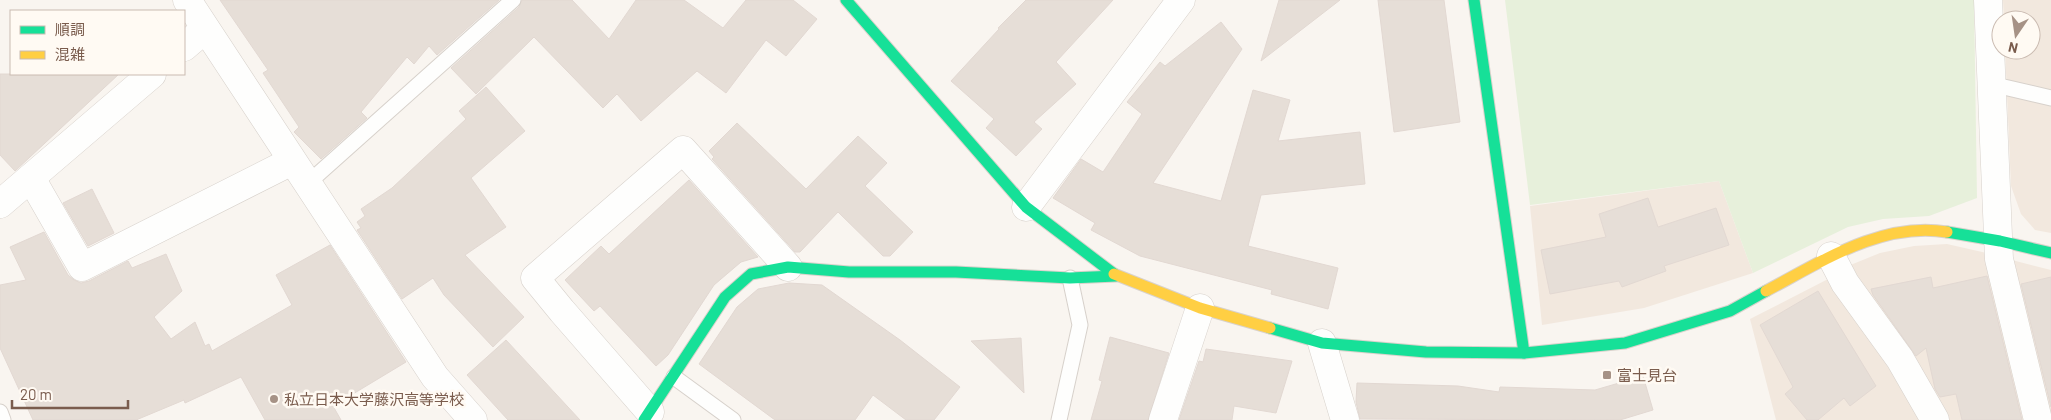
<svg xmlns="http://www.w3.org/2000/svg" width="2051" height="420" viewBox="0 0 2051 420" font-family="Barlow,'Noto Sans JP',sans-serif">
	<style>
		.residential { fill: #f2e8de }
		.green { fill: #e7f0db }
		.building { fill: #e6ded7; stroke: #e2d8d2 }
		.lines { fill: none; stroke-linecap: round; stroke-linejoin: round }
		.lane-casing { stroke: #d7d1cb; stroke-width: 17 }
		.street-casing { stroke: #d7d1cb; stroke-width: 29 }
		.fast-casing { stroke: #d9d2cb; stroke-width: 13 }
		.slow-casing { stroke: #d9d2cb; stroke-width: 13 }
		.lane { stroke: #fefefd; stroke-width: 15 }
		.street { stroke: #fefefd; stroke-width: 28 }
		.fast { stroke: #16e098; stroke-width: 11 }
		.slow { stroke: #ffcf43; stroke-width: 11 }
		.poi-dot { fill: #a69286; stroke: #fffaf3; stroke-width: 2 }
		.labels { text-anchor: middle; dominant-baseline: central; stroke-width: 5; stroke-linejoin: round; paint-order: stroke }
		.poi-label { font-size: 15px; fill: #7a5c4d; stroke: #fffaf3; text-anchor: start }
	</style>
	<rect width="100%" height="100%" fill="#f9f5f0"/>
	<g class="residential">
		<path d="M2003,0H2051V233L2035,230L2021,214L2011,186L2005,50H2031V20H2004Z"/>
		<path d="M1719,181L1753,273L1644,308L1542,325L1530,206Z"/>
		<path d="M1947,244L1991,254L2029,420H1947L1848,266L1880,253L1914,246Z"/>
		<path d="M2008,259L2051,270V420Z"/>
		<path d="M1832,277L1924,420H1776L1750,319Z"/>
	</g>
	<path class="green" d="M1505,0H1974L1977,198L1929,216L1883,219L1848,227L1753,273L1719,181L1530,205Z"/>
	<g class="building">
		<path d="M220,0H499L437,55L429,46L414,64L407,57L361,112L367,118L321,159L294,132L299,127L263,73L268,70Z"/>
		<path d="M522,0H572L609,39L636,0H684L723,28L746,0H793L817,19L786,56L766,40L726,93L697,71L641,121L617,94L603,108L534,37L476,94L451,68L519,7Z"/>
		<path d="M1026,0H1113L1056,62L1076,84L1034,122L1042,129L1016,156L986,128L994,119L951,81L999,29L998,28Z"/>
		<path d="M1279,0H1340L1261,61Z"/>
		<path d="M1378,0H1444L1460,122L1394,132Z"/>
		<path d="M1221,22L1242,49L1153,183L1221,201L1253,90L1290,100L1278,141L1360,132L1365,184L1261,195L1248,246L1338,268L1328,309L1271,294L1272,290L1140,256L1091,230L1095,223L1053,198L1081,159L1103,172L1142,114L1127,102L1160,62L1165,66Z"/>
		<path d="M0,74H119L15,171L0,155Z"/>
		<path d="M486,87L525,131L471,178L506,227L465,255L524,317L493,347L444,295L433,278L402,299L357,230L361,228L357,222L365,216L361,209L392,188L466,119L459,111Z"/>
		<path d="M737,123L806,189L858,136L887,163L865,186L913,232L890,256H883L838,212L800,252H795L712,159L714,157L709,151Z"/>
		<path d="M689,180L758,257L741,262L714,285L668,355L656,366L600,306L594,311L565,280L601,246L609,254Z"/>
		<path d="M92,189L114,233L88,246L63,203Z"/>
		<path d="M1648,198L1658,227L1716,208L1729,245L1664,266L1666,271L1622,287L1619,281L1550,294L1541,250L1606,237L1599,214Z"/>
		<path d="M44,232L68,275L74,280L81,283L89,281L128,261L132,268L166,254L182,291L154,317L171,339L195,322L205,346L209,344L212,351L292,305L276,275L330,245L406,362L333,406L341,420H265L241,377L185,403L184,400L136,420H33L0,348V285L26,280L10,247Z"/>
		<path d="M1987,276L2022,420H1962L1956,394L1940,397L1935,389L1926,348L1916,356L1873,295L1871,289L1931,277L1933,288Z"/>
		<path d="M2051,277V407L2021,284Z"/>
		<path d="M789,283L822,285L900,340L960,387L934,420H906L873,395L855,420H775L699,364L737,307L758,289Z"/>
		<path d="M1818,291L1876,386L1850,406L1844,398L1818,420H1807L1785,394L1793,387L1760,325Z"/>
		<path d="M1110,337L1169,353L1148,420H1091L1102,381L1099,380Z"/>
		<path d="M1021,338L1024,393L971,341Z"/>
		<path d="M506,340L580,420H508L467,375Z"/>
		<path d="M1206,349L1292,361L1276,413L1234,406L1232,420H1179L1199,361L1203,362Z"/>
		<path d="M1643,376L1653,410L1620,420L1360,419L1356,402L1357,383L1458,386L1499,392L1500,387L1595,390Z"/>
	</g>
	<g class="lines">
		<g class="lane-casing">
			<g id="lane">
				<path d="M1991,84L2051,98"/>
				<path d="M307,184L513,0"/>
				<path d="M674,377L733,420"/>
				<path d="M0,412L3,420"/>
				<path d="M1059,420L1080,325L1070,278"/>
			</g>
		</g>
		<g class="street-casing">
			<g id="street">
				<path d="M187,0L435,377L473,420"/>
				<path d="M1988,0L1999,259L2038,420"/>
				<path d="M184,47L205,29"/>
				<path d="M31,178L82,267L292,161"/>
				<path d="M0,204L152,74"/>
				<path d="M1026,207L1181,0"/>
				<path d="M1831,256L1845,283L1900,359L1935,420"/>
				<path d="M1322,343L1345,420"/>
				<path d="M650,412L562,311L535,278L683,150L788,267"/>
				<path d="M1163,420L1200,308"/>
			</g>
		</g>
		<g class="fast-casing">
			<g id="fast">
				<path d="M846,0L1026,207L1114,274"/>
				<path d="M1474,0L1524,353"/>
				<path d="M1947,232L2000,241L2051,253"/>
				<path d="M1270,328L1322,343L1426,352L1524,353L1625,343L1730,311L1766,291"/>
				<path d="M644,420L725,297L751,274L788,267L849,272H956L1070,278L1116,276"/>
			</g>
		</g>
		<g class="slow-casing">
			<g id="slow">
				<path d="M1114,274L1200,308L1270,328"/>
				<path d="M1766,291C1821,262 1882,221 1947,232"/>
			</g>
		</g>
		<use href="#lane" class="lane"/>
		<use href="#street" class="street"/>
		<use href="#fast" class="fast"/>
		<use href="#slow" class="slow"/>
	</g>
	<g class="poi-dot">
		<rect x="1602" y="370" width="10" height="10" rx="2.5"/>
		<circle cx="274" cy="399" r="5"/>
	</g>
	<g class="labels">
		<g class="poi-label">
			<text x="1617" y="375">富士見台</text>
			<text x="284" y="399">私立日本大学藤沢高等学校</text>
		</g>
	</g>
	<rect x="10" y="10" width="175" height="65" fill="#fffaf3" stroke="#cabbb1"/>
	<rect x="20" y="26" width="25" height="8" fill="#16e098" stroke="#cabbb1"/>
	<text x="55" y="35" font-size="15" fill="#7a5c4d">順調</text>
	<rect x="20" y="51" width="25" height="8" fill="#ffcf43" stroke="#cabbb1"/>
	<text x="55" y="60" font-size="15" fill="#7a5c4d">混雑</text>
	<g transform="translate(2016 35) rotate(193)"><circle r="24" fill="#fffaf3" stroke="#cabbb1"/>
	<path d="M0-4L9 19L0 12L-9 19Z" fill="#a69286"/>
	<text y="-8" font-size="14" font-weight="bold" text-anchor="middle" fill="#7a5c4d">N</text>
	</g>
	<path d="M12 400v8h116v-8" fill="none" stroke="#7a5c4d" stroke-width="2.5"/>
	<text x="20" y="400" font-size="15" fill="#7a5c4d" stroke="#fffaf3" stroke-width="4" paint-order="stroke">20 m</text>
</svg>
